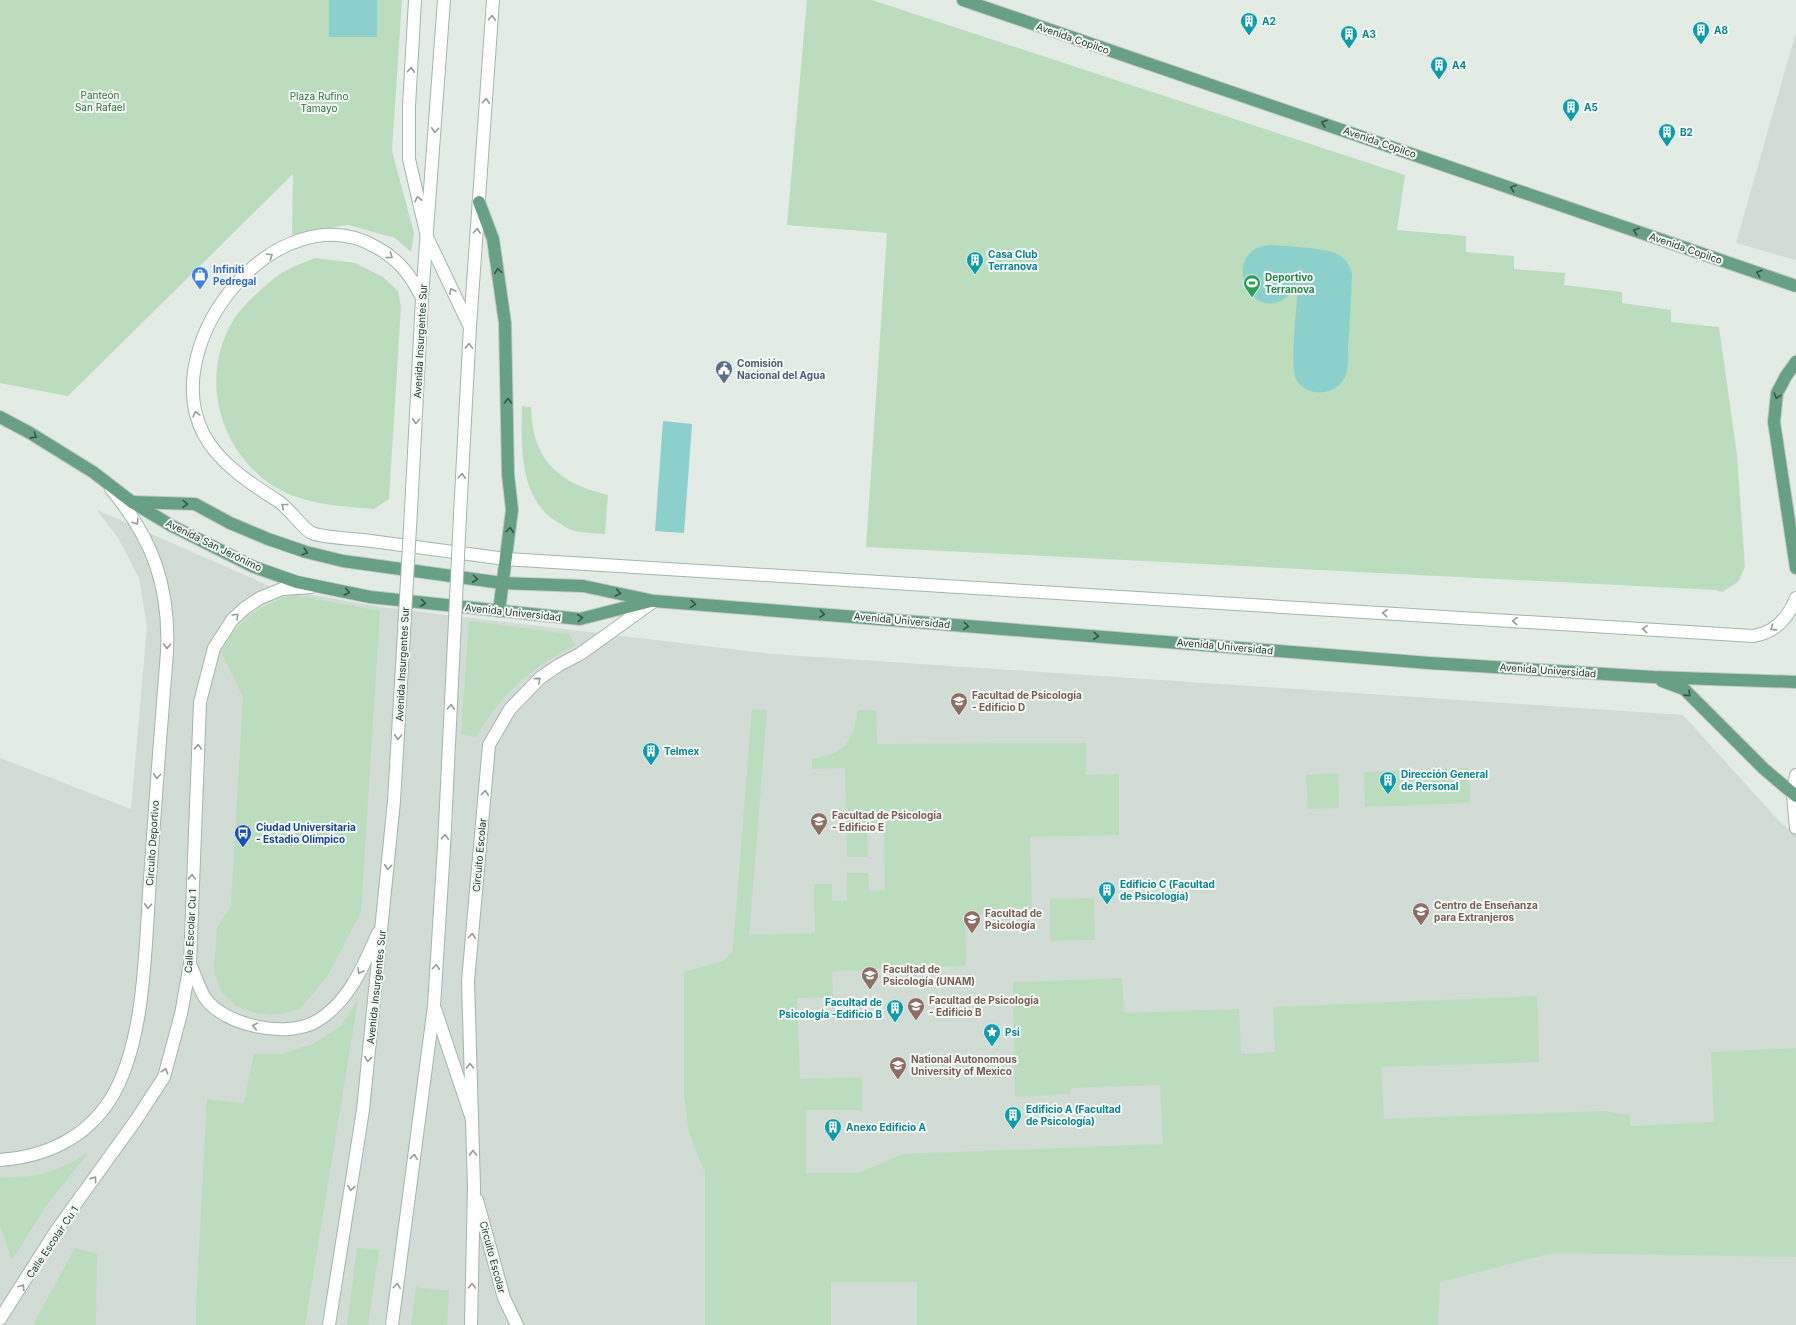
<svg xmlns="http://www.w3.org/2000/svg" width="1796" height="1325" viewBox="0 0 1796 1325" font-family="Inter,sans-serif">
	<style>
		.built { fill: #d0dcd4 }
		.green { fill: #bbddbd }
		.water { fill: #8bd0cb }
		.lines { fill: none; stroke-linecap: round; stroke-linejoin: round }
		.tertiary-casing { stroke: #a5b4ab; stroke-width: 14 }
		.secondary-casing { stroke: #a1b7ab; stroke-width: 14 }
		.primary-casing { stroke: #c1c9c5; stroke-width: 14 }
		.tertiary { stroke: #fff; stroke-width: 12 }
		.secondary { stroke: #fff; stroke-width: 12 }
		.primary { stroke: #68a085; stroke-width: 12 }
		.secondary-bridge-casing { stroke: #a1b7ab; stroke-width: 14; stroke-linecap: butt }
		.secondary-bridge { stroke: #fff; stroke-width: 12 }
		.oneway { stroke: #909e98 }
		.oneway2 { stroke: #345645 }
		.labels { text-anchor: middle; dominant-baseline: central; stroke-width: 4; stroke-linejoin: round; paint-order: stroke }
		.culture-label { font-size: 10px; font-weight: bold; fill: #0d838f; stroke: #f3f8f4; text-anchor: start }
		.street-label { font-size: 10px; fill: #223d30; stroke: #f3f8f4 }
		.park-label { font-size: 10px; fill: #2d7339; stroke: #f3f8f4 }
		.shop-label { font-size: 10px; font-weight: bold; fill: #366cbe; stroke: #f3f8f4; text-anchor: start }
		.leisure-label { font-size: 10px; font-weight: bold; fill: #27864d; stroke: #f3f8f4; text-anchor: start }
		.service-label { font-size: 10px; font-weight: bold; fill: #4e5e75; stroke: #f3f8f4; text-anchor: start }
		.education-label { font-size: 10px; font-weight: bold; fill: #785e54; stroke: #f3f8f4; text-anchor: start }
		.transit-label { font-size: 10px; font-weight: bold; fill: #164399; stroke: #f3f8f4; text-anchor: start }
	</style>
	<rect width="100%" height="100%" fill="#e2ece5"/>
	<g class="built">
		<path d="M1796,32V260L1736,243Z"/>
		<path d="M97,510L274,588L380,607L772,654L1683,715L1780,822L1796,836V1325H0V758L131,809L147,627L139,578L118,538Z"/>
	</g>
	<g class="green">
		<path d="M0,0H402L392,151L414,233L411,252L395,238L348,225L292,235L293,174L68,396L0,383Z"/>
		<path d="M807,0H872L1405,175L1397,230L1466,236V252L1514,256V269L1565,273L1564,285L1622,292V303L1671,310V322L1719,327L1737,455L1745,567L1738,582L1722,592L1715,590L866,547L887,233L787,225Z"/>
		<path d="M315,258L355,263L383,277L398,291L401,307L389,499L374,509C341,506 306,505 277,488C219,454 198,376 234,319C242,306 272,278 285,271C294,266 305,262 315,258Z"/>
		<path d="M522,406L531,407C532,460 558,483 608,495L605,534C595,533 584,533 575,531C570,530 565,527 561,524C519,503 521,446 522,406Z"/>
		<path d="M294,595L380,611L361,912L328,975L300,1009L276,1015L256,1013L236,1006L221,991L214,972L217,928L231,906L243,697L221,652C237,621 260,604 294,595Z"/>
		<path d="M469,621L569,634L575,645C530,668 502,693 476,737L461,734Z"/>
		<path d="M752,709L767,710L749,935L815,933L814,884H832V901H847V873H868L869,891L885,890L884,826L867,827L868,857H847L845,768L812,769V759C846,753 852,744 858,710H876L877,744L1086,743V775L1119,774V835L1030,837L1032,912L965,915L966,966L832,971L833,997L797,998L800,1079L862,1077V1113L859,1110H806V1173H859L903,1154L1163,1144L1160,1085L1071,1088L1070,1094L1015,1097L1013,982L1122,978L1124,1013L1239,1009L1241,1054L1275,1052L1273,1007L1537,996L1539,1062L1381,1067L1384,1119L1603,1111L1630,1115V1126L1714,1122L1711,1052L1796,1048V1257L1552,1253L1440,1282L1438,1325H917V1282H831V1325H705V1173L689,1132L684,1093V972L723,961L733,950Z"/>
		<path d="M1469,768L1470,803L1365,807L1364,772Z"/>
		<path d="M1338,773L1339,808L1308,809L1306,775Z"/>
		<path d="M1094,898L1095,940L1050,941V899Z"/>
		<path d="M358,999L305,1325H196V1308L207,1099L244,1103L254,1054H282L313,1044L341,1026Z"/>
		<path d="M89,1152L48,1203L12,1260L0,1226V1177C33,1180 62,1170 89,1152Z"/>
		<path d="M75,1248L97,1254L96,1325H33Z"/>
		<path d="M357,1248L379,1250L368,1325H347Z"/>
		<path d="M416,1287L449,1291L447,1325H411Z"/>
	</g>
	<g class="water">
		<rect x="329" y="0" width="48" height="37"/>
		<path d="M1269,245C1284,246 1323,248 1335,253C1345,257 1350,265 1352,274C1351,298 1350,323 1348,347C1348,355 1349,366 1346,374C1340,395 1309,399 1297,381C1289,369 1297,305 1298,288C1291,293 1284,301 1275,303C1248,308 1231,269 1252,251C1257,247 1264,246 1269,245Z"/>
		<path d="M663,421L692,424L684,533L655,531Z"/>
	</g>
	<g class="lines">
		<g class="tertiary-casing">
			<g id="tertiary">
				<path d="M1796,775L1793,795L1796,828"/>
				<path d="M0,1160C44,1157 85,1139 110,1100C146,1043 145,946 150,879C155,803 161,728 167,652C170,587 153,539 111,489"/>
				<path d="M477,1200L504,1298L517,1325"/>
				<path d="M0,1319L56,1231L136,1120L164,1077L181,1014L190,964L200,702L214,648L232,620L245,608L260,598L282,589L311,587"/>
				<path d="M471,1325L474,1187L468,981L489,745L510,709L540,678L559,665L580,654L654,601"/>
			</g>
		</g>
		<g class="secondary-casing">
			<g id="secondary">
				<path d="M415,0L409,106V159L427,237L469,325"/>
				<path d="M422,298C411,275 398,259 376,247C278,191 155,343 204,435C219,463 251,484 278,501C289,508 304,530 312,533C321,537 352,539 363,540C411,546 459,553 506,559L1753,636C1775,633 1788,618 1796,598"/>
				<path d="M411,510L422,298L444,0"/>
				<path d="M460,515L470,326L493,0"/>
				<path d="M190,964C195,975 199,988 205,998C225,1026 286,1038 315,1022C348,1004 364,965 378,933"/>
				<path d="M435,1009L472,1119"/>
				<path d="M329,1325L363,1110L394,801L405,615"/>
				<path d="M392,1325L434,1006L444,847L455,620"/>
			</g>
		</g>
		<g class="primary-casing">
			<g id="primary">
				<path d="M963,0L1796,286"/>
				<path d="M479,202L493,239L505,323L508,474L512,510L499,611"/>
				<path d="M1796,362L1786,376L1777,393L1774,422L1796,568"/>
				<path d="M0,417L30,433L93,472L132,502L172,526L254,567L297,582L370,597L580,619L651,601"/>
				<path d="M132,502L195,504L230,523L268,539L306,552L343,561L502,583L583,586L654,601L1429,663L1653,677L1796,682"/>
				<path d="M1662,681L1684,689L1764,769L1796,796"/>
			</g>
		</g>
		<use href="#tertiary" class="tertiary"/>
		<use href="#secondary" class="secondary"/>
		<use href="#primary" class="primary"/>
		<g class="secondary-bridge-casing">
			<g id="secondary-bridge">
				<path d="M405,615L411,510"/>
				<path d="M455,620L460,515"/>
			</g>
		</g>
		<use href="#secondary-bridge" class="secondary-bridge"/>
	</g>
	<defs><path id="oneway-chevron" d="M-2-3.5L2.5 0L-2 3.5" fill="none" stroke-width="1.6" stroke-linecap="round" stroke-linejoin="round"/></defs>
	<g class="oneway">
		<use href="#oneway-chevron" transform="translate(492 18) rotate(-87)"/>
		<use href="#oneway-chevron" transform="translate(411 70) rotate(-86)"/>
		<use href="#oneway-chevron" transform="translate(486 101) rotate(-86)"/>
		<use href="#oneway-chevron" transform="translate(435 130) rotate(94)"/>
		<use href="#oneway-chevron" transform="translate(418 199) rotate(-103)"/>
		<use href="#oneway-chevron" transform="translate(477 231) rotate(-85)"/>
		<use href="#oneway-chevron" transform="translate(270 256) rotate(-31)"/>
		<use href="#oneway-chevron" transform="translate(390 256) rotate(36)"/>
		<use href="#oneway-chevron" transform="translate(452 291) rotate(-116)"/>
		<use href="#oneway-chevron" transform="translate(469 346) rotate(-88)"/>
		<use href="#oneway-chevron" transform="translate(196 414) rotate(-105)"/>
		<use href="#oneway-chevron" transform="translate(416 421) rotate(93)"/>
		<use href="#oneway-chevron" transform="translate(462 476) rotate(-87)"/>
		<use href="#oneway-chevron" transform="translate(284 506) rotate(-142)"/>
		<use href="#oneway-chevron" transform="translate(136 522) rotate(57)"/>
		<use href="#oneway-chevron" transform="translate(1385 613) rotate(-176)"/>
		<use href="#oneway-chevron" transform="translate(236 616) rotate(-45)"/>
		<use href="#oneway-chevron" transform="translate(1515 621) rotate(-176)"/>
		<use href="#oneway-chevron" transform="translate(1773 628) rotate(147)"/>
		<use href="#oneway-chevron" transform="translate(1645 629) rotate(-176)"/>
		<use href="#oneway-chevron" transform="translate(167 646) rotate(93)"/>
		<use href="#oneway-chevron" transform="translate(538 680) rotate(-41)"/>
		<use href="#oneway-chevron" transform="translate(451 707) rotate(-87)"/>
		<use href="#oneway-chevron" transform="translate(398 737) rotate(93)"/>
		<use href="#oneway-chevron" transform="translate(198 747) rotate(-88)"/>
		<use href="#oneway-chevron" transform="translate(157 776) rotate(94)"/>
		<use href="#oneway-chevron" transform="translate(485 793) rotate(-85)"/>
		<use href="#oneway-chevron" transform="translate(445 837) rotate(-87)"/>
		<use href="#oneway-chevron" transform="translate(388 867) rotate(95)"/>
		<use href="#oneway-chevron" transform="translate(192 877) rotate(-88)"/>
		<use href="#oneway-chevron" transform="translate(148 906) rotate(94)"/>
		<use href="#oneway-chevron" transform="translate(472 936) rotate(-85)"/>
		<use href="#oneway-chevron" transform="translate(436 967) rotate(-86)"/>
		<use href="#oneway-chevron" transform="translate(360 971) rotate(119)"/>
		<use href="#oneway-chevron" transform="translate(255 1026) rotate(-167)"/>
		<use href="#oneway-chevron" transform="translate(368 1059) rotate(96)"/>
		<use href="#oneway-chevron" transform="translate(470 1066) rotate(-91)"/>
		<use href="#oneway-chevron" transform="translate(165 1071) rotate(-73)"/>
		<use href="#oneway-chevron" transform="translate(473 1153) rotate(-91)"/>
		<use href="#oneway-chevron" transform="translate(414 1157) rotate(-83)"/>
		<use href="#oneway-chevron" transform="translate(94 1179) rotate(-55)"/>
		<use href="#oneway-chevron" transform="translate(351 1188) rotate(99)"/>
		<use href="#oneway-chevron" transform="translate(397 1286) rotate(-83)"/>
		<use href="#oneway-chevron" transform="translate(472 1286) rotate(-89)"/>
		<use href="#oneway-chevron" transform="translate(22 1287) rotate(-57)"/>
	</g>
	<g class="oneway2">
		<use href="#oneway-chevron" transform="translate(1324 123) rotate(-161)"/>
		<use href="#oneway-chevron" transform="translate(1513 188) rotate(-161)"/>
		<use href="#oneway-chevron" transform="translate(1636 231) rotate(-161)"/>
		<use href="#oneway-chevron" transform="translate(498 271) rotate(-98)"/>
		<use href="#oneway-chevron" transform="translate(1759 273) rotate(-161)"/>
		<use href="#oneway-chevron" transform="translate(1777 396) rotate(107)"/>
		<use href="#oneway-chevron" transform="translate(508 401) rotate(-90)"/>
		<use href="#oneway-chevron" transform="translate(34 436) rotate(32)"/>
		<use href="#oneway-chevron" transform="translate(185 504) rotate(2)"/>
		<use href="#oneway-chevron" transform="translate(510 530) rotate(-83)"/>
		<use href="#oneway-chevron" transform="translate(305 552) rotate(17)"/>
		<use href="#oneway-chevron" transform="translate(475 579) rotate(8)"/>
		<use href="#oneway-chevron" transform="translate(347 592) rotate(11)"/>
		<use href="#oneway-chevron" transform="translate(618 593) rotate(11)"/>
		<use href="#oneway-chevron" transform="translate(423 603) rotate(6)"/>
		<use href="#oneway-chevron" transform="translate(693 604) rotate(5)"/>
		<use href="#oneway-chevron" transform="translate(822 614) rotate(5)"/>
		<use href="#oneway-chevron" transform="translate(580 618) rotate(-5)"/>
		<use href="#oneway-chevron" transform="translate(966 626) rotate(5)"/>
		<use href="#oneway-chevron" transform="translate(1096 636) rotate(5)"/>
		<use href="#oneway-chevron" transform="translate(1688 694) rotate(44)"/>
	</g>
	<defs>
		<g id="building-pin" transform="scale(0.9)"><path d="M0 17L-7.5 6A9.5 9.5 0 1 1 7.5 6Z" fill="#0f9aa8" stroke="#f3f8f4"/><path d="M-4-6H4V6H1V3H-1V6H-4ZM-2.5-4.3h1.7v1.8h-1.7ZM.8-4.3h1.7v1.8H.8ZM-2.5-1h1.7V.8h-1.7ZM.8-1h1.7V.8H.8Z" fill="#fff"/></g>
		<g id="shop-pin" transform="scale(0.9)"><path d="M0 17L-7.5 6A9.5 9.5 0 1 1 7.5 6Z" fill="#3f7fe0" stroke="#f3f8f4"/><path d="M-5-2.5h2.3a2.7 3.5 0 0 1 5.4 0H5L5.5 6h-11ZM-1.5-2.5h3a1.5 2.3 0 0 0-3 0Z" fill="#fff"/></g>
		<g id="stadium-pin" transform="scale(0.9)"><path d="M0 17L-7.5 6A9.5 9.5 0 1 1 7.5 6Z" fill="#2e9e5b" stroke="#f3f8f4"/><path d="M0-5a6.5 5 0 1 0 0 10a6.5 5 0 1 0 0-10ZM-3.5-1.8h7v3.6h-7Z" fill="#fff"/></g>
		<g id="civic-pin" transform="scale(0.9)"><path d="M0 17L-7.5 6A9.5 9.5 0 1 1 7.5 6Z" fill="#5c6f8a" stroke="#f3f8f4"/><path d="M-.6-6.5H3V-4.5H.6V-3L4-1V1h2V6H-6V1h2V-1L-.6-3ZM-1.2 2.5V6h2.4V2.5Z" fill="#fff"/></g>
		<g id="university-pin" transform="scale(0.9)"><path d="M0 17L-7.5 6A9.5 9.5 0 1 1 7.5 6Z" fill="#8d6e63" stroke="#f3f8f4"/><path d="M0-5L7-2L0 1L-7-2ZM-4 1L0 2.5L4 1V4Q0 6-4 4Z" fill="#fff"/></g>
		<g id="bus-pin" transform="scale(0.9)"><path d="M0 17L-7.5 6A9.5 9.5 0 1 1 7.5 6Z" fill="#1a4fb4" stroke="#f3f8f4"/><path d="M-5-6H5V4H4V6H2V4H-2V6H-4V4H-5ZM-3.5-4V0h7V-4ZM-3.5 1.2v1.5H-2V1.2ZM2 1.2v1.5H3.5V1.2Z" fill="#fff"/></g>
		<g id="sight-pin" transform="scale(0.9)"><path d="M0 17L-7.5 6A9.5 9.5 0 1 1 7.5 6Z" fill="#0f9aa8" stroke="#f3f8f4"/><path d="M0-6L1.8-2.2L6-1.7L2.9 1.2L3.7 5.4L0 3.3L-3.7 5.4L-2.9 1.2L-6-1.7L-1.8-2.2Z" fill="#fff"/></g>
	</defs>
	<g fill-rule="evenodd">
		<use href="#building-pin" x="1249" y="21"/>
		<use href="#building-pin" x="1701" y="30"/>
		<use href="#building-pin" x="1349" y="34"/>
		<use href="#building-pin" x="1439" y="65"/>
		<use href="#building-pin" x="1571" y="107"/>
		<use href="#building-pin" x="1667" y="132"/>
		<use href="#building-pin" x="975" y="260"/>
		<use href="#shop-pin" x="200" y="275"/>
		<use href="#stadium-pin" x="1252" y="283"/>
		<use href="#civic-pin" x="724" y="369"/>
		<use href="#university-pin" x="959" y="701"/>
		<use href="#building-pin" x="651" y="751"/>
		<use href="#building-pin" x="1388" y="780"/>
		<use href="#university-pin" x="819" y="821"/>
		<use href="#bus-pin" x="243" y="833"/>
		<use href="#building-pin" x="1107" y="890"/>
		<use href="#university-pin" x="1421" y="911"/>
		<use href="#university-pin" x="972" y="919"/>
		<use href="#university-pin" x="870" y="975"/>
		<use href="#university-pin" x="916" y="1006"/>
		<use href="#building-pin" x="895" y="1008"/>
		<use href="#sight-pin" x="992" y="1032"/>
		<use href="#university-pin" x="898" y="1065"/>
		<use href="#building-pin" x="1013" y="1115"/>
		<use href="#building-pin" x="833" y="1127"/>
	</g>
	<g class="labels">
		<g class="culture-label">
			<text x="1262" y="21">A2</text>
			<text x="1714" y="30">A8</text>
			<text x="1362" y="34">A3</text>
			<text x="1452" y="65">A4</text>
			<text x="1584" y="107">A5</text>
			<text x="1680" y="132">B2</text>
			<text x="988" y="254">Casa Club<tspan x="988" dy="12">Terranova</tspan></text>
			<text x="664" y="751">Telmex</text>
			<text x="1401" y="774">Dirección General<tspan x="1401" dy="12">de Personal</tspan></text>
			<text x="1120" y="884">Edificio C (Facultad<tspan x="1120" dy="12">de Psicología)</tspan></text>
			<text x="882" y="1002" text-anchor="end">Facultad de<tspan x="882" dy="12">Psicología -Edificio B</tspan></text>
			<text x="1005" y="1032">Psi</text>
			<text x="1026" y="1109">Edificio A (Facultad<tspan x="1026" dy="12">de Psicología)</tspan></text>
			<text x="846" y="1127">Anexo Edificio A</text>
		</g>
		<g class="street-label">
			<text transform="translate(1073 38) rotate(19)">Avenida Copilco</text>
			<text transform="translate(1380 142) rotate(19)">Avenida Copilco</text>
			<text transform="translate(1686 248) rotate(19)">Avenida Copilco</text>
			<text transform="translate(420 341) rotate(-87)">Avenida Insurgentes Sur</text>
			<text transform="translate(214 545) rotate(26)">Avenida San Jerónimo</text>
			<text transform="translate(513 612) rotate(6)">Avenida Universidad</text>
			<text transform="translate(902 620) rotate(5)">Avenida Universidad</text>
			<text transform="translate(1225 646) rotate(5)">Avenida Universidad</text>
			<text transform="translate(402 664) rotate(-87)">Avenida Insurgentes Sur</text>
			<text transform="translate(1548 670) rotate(4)">Avenida Universidad</text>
			<text transform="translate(152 843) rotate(-86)">Circuito Deportivo</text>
			<text transform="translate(479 855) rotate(-85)">Circuito Escolar</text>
			<text transform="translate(190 931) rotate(-87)">Calle Escolar Cu 1</text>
			<text transform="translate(376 987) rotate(-84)">Avenida Insurgentes Sur</text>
			<text transform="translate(52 1242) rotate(-56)">Calle Escolar Cu 1</text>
			<text transform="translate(493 1257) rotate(75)">Circuito Escolar</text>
		</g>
		<g class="park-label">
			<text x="100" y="95">Panteón<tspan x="100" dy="12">San Rafael</tspan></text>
			<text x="319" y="96">Plaza Rufino<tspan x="319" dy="12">Tamayo</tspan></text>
		</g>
		<g class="shop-label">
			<text x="213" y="269">Infiniti<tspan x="213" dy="12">Pedregal</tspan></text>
		</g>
		<g class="leisure-label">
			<text x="1265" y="277">Deportivo<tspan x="1265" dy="12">Terranova</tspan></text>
		</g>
		<g class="service-label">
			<text x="737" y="363">Comisión<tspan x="737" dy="12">Nacional del Agua</tspan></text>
		</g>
		<g class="education-label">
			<text x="972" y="695">Facultad de Psicología<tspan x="972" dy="12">- Edificio D</tspan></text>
			<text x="832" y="815">Facultad de Psicología<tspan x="832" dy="12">- Edificio E</tspan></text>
			<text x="1434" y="905">Centro de Enseñanza<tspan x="1434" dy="12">para Extranjeros</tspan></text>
			<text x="985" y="913">Facultad de<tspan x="985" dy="12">Psicología</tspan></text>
			<text x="883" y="969">Facultad de<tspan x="883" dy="12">Psicología (UNAM)</tspan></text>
			<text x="929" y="1000">Facultad de Psicología<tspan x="929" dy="12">- Edificio B</tspan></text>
			<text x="911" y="1059">National Autonomous<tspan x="911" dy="12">University of Mexico</tspan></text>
		</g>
		<g class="transit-label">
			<text x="256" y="827">Ciudad Universitaria<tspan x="256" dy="12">- Estadio Olímpico</tspan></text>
		</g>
	</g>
</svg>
